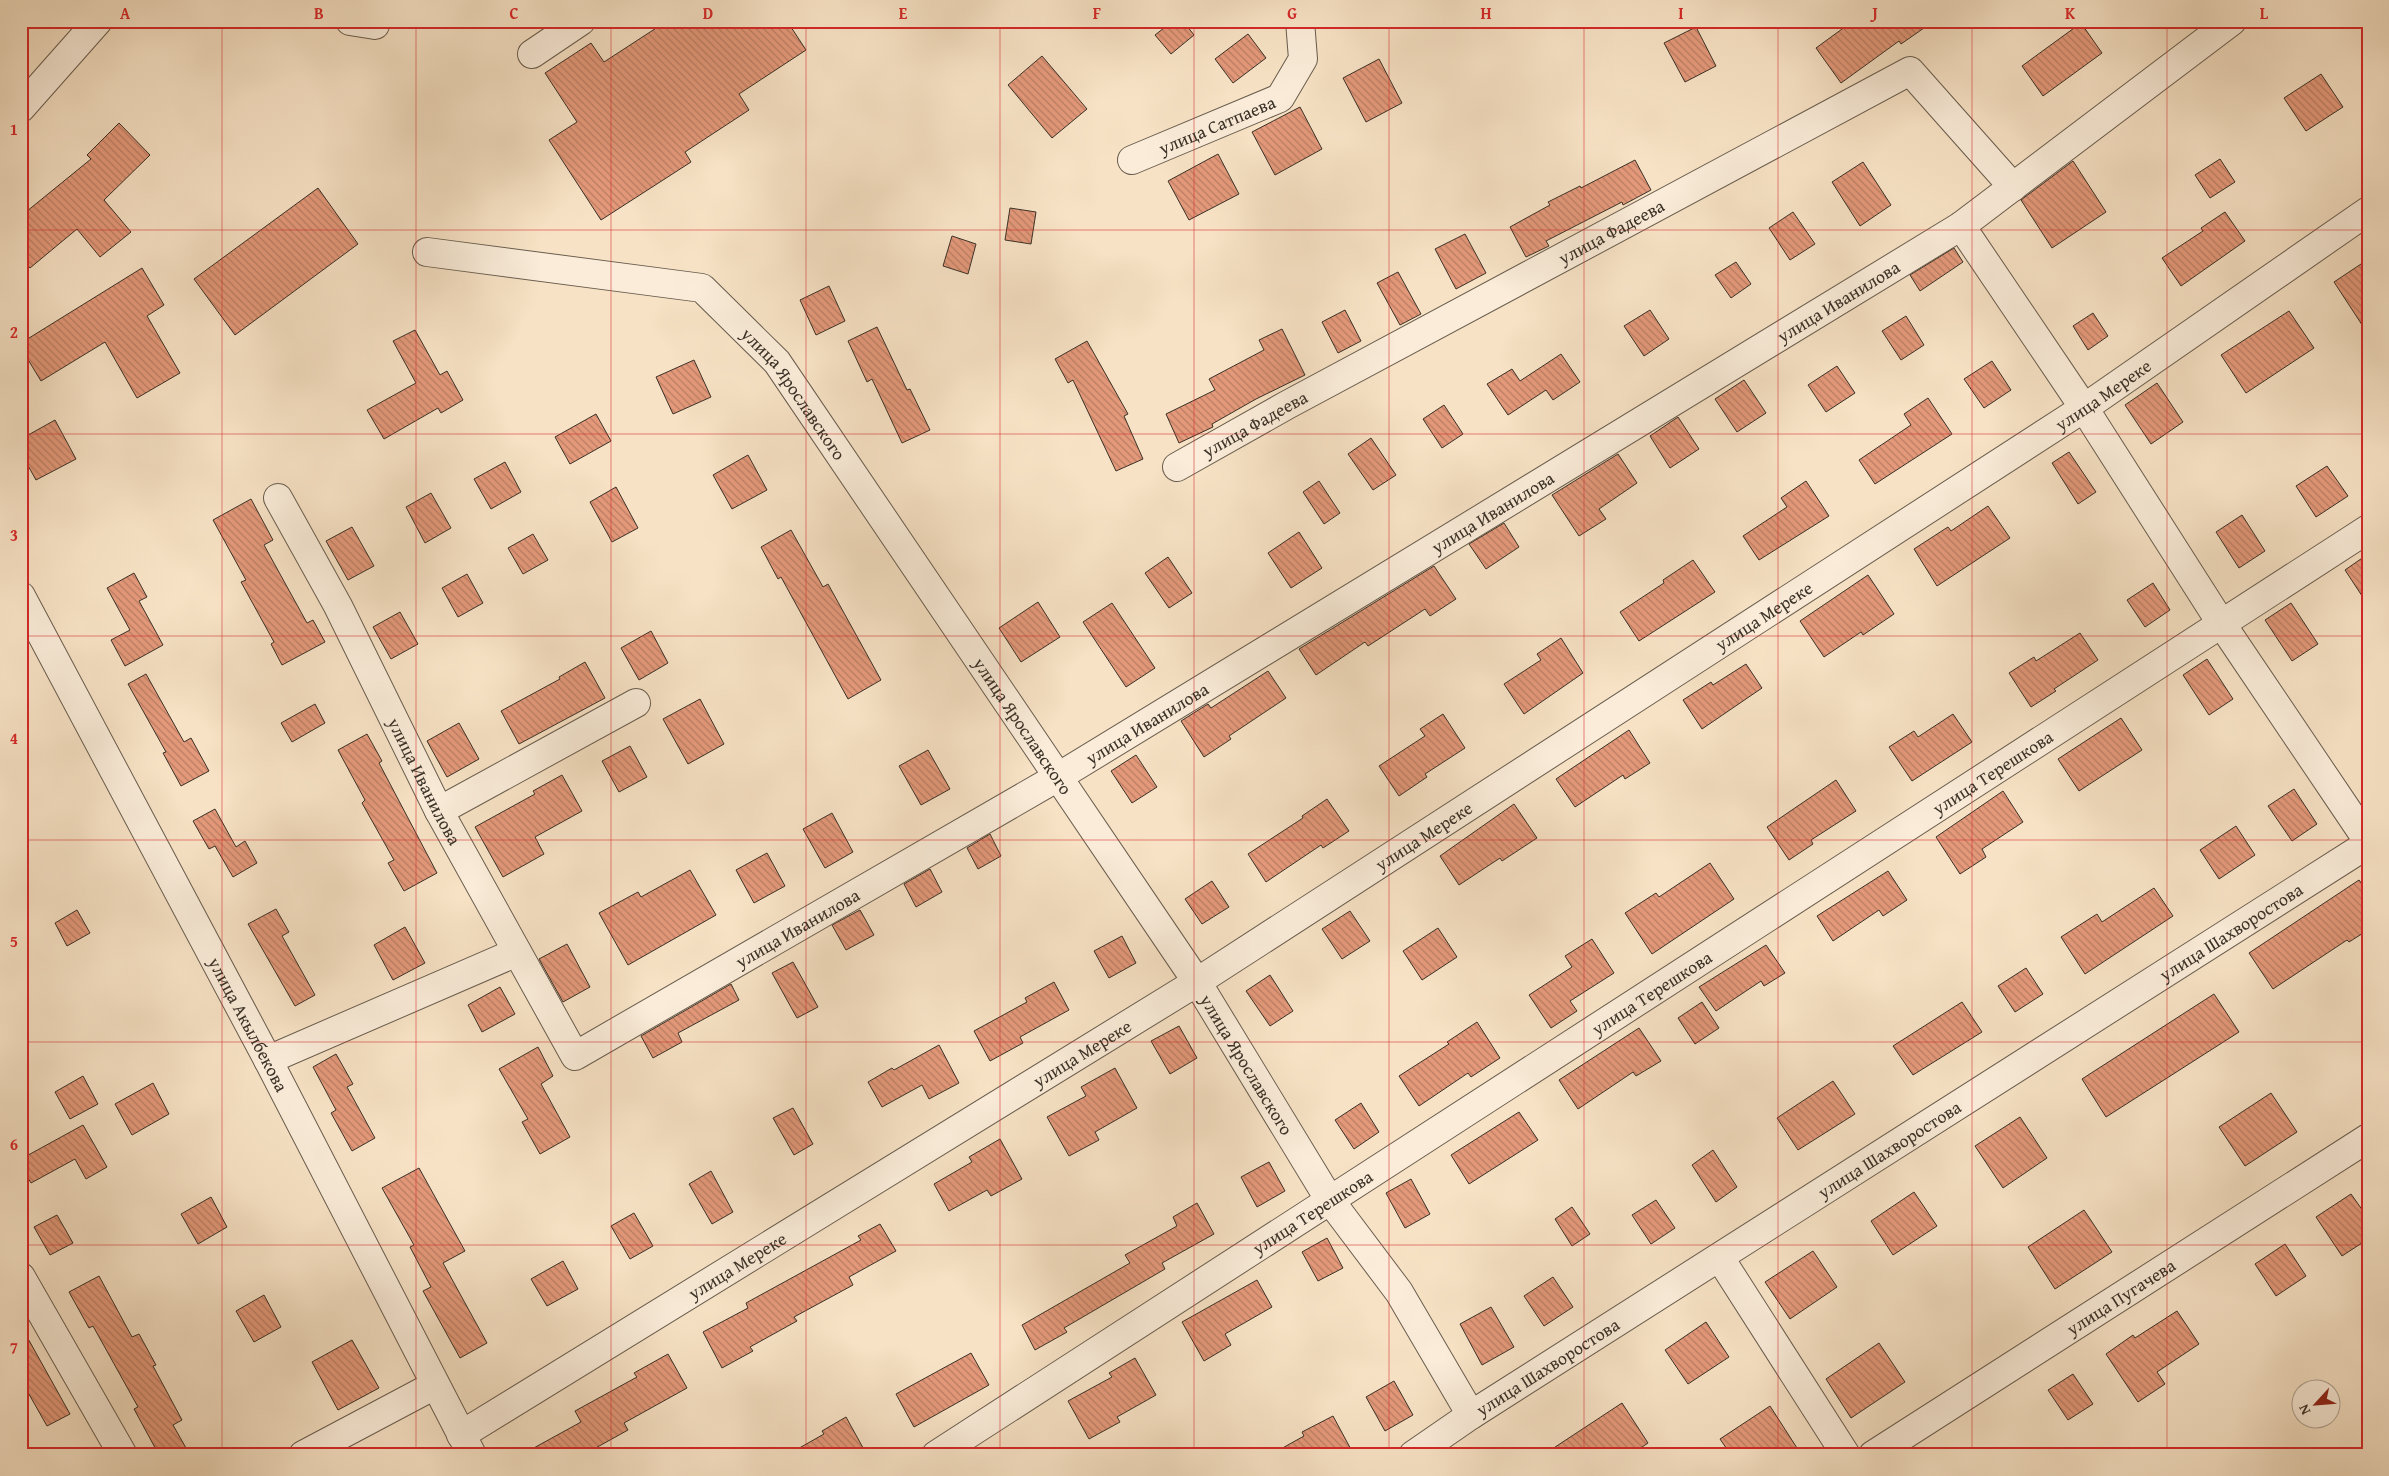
<svg xmlns="http://www.w3.org/2000/svg" width="2389" height="1476" viewBox="0 0 2389 1476" font-family="'Gentium Book Plus',serif">
	<style>
		.building { fill: url(#building-back-hatch); stroke: #3a3127 }
		.lines { fill: none; stroke-linecap: round; stroke-linejoin: round }
		.minor-casing { stroke: #695d4e; stroke-width: 30 }
		.minor { stroke: #faecd9; stroke-width: 28 }
		.grid { fill: none; stroke: #d62828; stroke-width: 1; stroke-opacity: 0.55 }
		.labels { text-anchor: middle; dominant-baseline: central; stroke-width: 4.5; stroke-linejoin: round; paint-order: stroke }
		.street-label { font-size: 18px; fill: #3a3127; stroke: #faecd9 }
		.neatline { fill: none; stroke: #d62828; stroke-width: 2 }
		.grid-label { font-size: 16px; text-anchor: middle; font-weight: bold; fill: #d62828 }
	</style>
	<defs>
		<pattern id="building-back-hatch" width="6" height="6" patternUnits="userSpaceOnUse" patternTransform="scale(1.25)"><rect width="6" height="6" fill="#e4997a"/><path d="M-1 5l2 2M0 0l6 6M5-1l2 2" fill="none" stroke="#ba7d64"/></pattern>
	</defs>
	<rect width="100%" height="100%" fill="#f7e2c5"/>
	<filter id="stains"><feTurbulence type="fractalNoise" baseFrequency=".004" numOctaves="4"/><feColorMatrix values="0 0 0 0 .2 0 0 0 0 .09 0 0 0 0 .02 0 0 0 .5 -.17"/></filter>
	<radialGradient id="worn" r=".72"><stop offset=".6" stop-color="#630" stop-opacity="0"/><stop offset="1" stop-color="#630" stop-opacity=".3"/></radialGradient>
	<g class="building">
		<path d="M667,21H787L806,50L739,94L749,110L685,152L691,162L601,220L549,140L577,122L545,73L591,43L604,62Z"/>
		<path d="M1173,21H1183L1194,35L1171,54L1155,35Z"/>
		<path d="M1853,21H1934L1901,44L1899,41L1841,83L1816,48Z"/>
		<path d="M2081,23L2102,53L2043,96L2022,66Z"/>
		<path d="M1696,27L1716,66L1685,82L1664,43Z"/>
		<path d="M1248,34L1266,58L1233,83L1215,59Z"/>
		<path d="M1042,56L1087,109L1052,138L1008,85Z"/>
		<path d="M1379,59L1402,103L1366,122L1343,78Z"/>
		<path d="M2321,74L2343,107L2306,131L2284,98Z"/>
		<path d="M1300,107L1322,149L1275,175L1252,132Z"/>
		<path d="M119,123L150,155L104,200L131,232L100,257L77,229L30,268L21,257V216L91,159L87,155Z"/>
		<path d="M1218,154L1239,194L1189,220L1168,181Z"/>
		<path d="M2220,159L2235,182L2210,198L2195,175Z"/>
		<path d="M1635,160L1651,190L1623,205L1622,202L1546,241L1549,246L1526,257L1510,227L1550,205L1548,202L1580,186L1581,188Z"/>
		<path d="M2073,161L2106,212L2052,248L2021,200Z"/>
		<path d="M1863,162L1891,205L1860,226L1832,182Z"/>
		<path d="M318,188L358,244L235,335L194,279Z"/>
		<path d="M1010,208L1036,212L1031,244L1005,240Z"/>
		<path d="M1793,212L1815,244L1790,260L1769,228Z"/>
		<path d="M2225,212L2245,241L2181,286L2162,258L2203,231L2201,228Z"/>
		<path d="M1465,234L1486,273L1456,289L1435,249Z"/>
		<path d="M952,236L976,244L968,274L943,266Z"/>
		<path d="M1954,248L1963,262L1920,291L1910,275Z"/>
		<path d="M1736,262L1751,284L1731,298L1715,275Z"/>
		<path d="M2361,264L2368,274V334L2334,282Z"/>
		<path d="M142,268L164,305L147,316L180,373L137,398L105,342L41,381L21,348V343Z"/>
		<path d="M1398,272L1421,314L1400,325L1377,283Z"/>
		<path d="M829,286L845,321L816,335L800,300Z"/>
		<path d="M1345,310L1361,341L1338,353L1322,322Z"/>
		<path d="M1650,310L1669,339L1644,356L1624,326Z"/>
		<path d="M2289,311L2314,348L2246,393L2221,355Z"/>
		<path d="M2093,313L2108,336L2088,350L2073,326Z"/>
		<path d="M1906,316L1924,345L1901,360L1882,331Z"/>
		<path d="M877,327L907,390L910,389L930,430L902,443L872,379L867,382L848,341Z"/>
		<path d="M1282,329L1305,375L1256,399L1212,424L1213,427L1179,443L1166,414L1215,390L1209,379L1264,350L1259,340Z"/>
		<path d="M415,330L440,375L447,371L463,400L441,413L438,408L384,439L367,410L416,383L393,341Z"/>
		<path d="M1087,341L1128,414L1124,416L1143,459L1116,471L1073,380L1068,383L1055,359Z"/>
		<path d="M1561,354L1580,382L1553,400L1546,390L1508,415L1487,384L1512,369L1520,381Z"/>
		<path d="M694,360L711,397L673,414L656,377Z"/>
		<path d="M1992,361L2011,390L1984,408L1964,379Z"/>
		<path d="M1837,366L1855,393L1826,412L1808,385Z"/>
		<path d="M1744,380L1766,413L1737,432L1715,399Z"/>
		<path d="M2157,383L2183,422L2151,444L2125,405Z"/>
		<path d="M1928,398L1952,434L1875,484L1859,460L1911,425L1904,414Z"/>
		<path d="M1444,405L1463,434L1442,448L1423,419Z"/>
		<path d="M596,414L611,441L570,464L555,437Z"/>
		<path d="M1678,417L1699,449L1670,468L1650,436Z"/>
		<path d="M55,420L76,459L36,480L21,453V439Z"/>
		<path d="M1371,438L1396,475L1373,490L1348,454Z"/>
		<path d="M2069,452L2096,492L2078,504L2052,463Z"/>
		<path d="M1618,454L1637,483L1599,509L1606,519L1579,536L1552,495Z"/>
		<path d="M748,455L767,490L732,509L713,475Z"/>
		<path d="M505,462L521,492L491,509L474,479Z"/>
		<path d="M2327,466L2348,496L2316,517L2296,486Z"/>
		<path d="M1319,481L1340,513L1324,524L1303,492Z"/>
		<path d="M1806,481L1829,516L1759,560L1743,536L1787,507L1781,498Z"/>
		<path d="M616,487L638,528L612,542L590,502Z"/>
		<path d="M431,493L451,528L425,543L406,507Z"/>
		<path d="M251,499L273,540L264,545L307,623L313,620L325,642L282,665L271,644L274,642L241,582L246,580L213,520Z"/>
		<path d="M1988,506L2010,538L1937,586L1914,549L1948,527L1951,531Z"/>
		<path d="M2242,515L2265,551L2239,568L2216,532Z"/>
		<path d="M1504,523L1519,547L1486,569L1469,544Z"/>
		<path d="M352,527L374,566L348,580L326,541Z"/>
		<path d="M791,530L823,587L828,584L881,680L848,699L781,577L778,579L761,547Z"/>
		<path d="M1299,532L1322,568L1291,588L1268,553Z"/>
		<path d="M533,534L548,560L523,574L508,548Z"/>
		<path d="M2368,554V605L2345,570Z"/>
		<path d="M1168,557L1192,593L1169,608L1145,573Z"/>
		<path d="M1693,560L1715,592L1639,641L1620,612L1664,583L1663,580Z"/>
		<path d="M1434,566L1456,599L1430,616L1425,609L1368,646L1365,642L1316,675L1299,649Z"/>
		<path d="M134,573L147,597L139,601L163,645L125,666L111,640L130,630L107,588Z"/>
		<path d="M467,574L483,603L458,617L442,588Z"/>
		<path d="M1868,575L1894,614L1863,635L1861,632L1824,657L1800,621Z"/>
		<path d="M2153,583L2170,610L2145,627L2127,600Z"/>
		<path d="M1038,602L1060,637L1021,662L999,628Z"/>
		<path d="M1112,603L1155,668L1126,687L1083,622Z"/>
		<path d="M2291,603L2318,644L2292,661L2265,620Z"/>
		<path d="M400,612L418,644L391,659L373,627Z"/>
		<path d="M651,631L668,663L639,680L621,648Z"/>
		<path d="M2080,633L2098,660L2054,689L2056,691L2031,707L2009,673L2034,657L2036,661Z"/>
		<path d="M1561,638L1583,673L1524,714L1504,684L1541,660L1537,654Z"/>
		<path d="M2207,659L2233,699L2209,715L2183,675Z"/>
		<path d="M585,662L605,698L519,744L501,711L560,679L559,677Z"/>
		<path d="M1746,664L1762,688L1702,729L1683,700L1711,682L1713,685Z"/>
		<path d="M1268,671L1286,698L1229,736L1231,739L1204,757L1181,721L1208,704L1211,708Z"/>
		<path d="M146,674L184,742L191,738L209,771L181,786L163,753L166,752L128,684Z"/>
		<path d="M700,699L724,744L688,764L663,719Z"/>
		<path d="M315,704L325,723L292,742L281,723Z"/>
		<path d="M1443,714L1465,748L1425,774L1427,777L1399,796L1379,766L1425,736L1420,729Z"/>
		<path d="M1953,714L1972,742L1912,781L1889,747L1914,731L1918,737Z"/>
		<path d="M2121,718L2142,750L2079,791L2058,759Z"/>
		<path d="M459,723L479,759L447,777L427,741Z"/>
		<path d="M1629,730L1650,763L1625,779L1623,775L1575,807L1556,779Z"/>
		<path d="M367,734L382,761L379,763L437,873L404,891L388,863L394,860L362,803L365,800L338,750Z"/>
		<path d="M630,746L647,777L619,792L602,761Z"/>
		<path d="M928,750L950,789L921,805L899,766Z"/>
		<path d="M1136,755L1157,787L1132,803L1111,771Z"/>
		<path d="M562,775L582,811L535,837L544,854L503,877L475,827L535,794L533,791Z"/>
		<path d="M1836,780L1856,811L1811,840L1813,844L1789,860L1767,827Z"/>
		<path d="M2294,789L2317,824L2292,841L2268,806Z"/>
		<path d="M2003,791L2023,822L1982,849L1986,857L1960,874L1936,837Z"/>
		<path d="M1327,799L1349,831L1323,848L1321,845L1266,882L1248,854L1303,818L1302,816Z"/>
		<path d="M1514,804L1537,838L1502,861L1500,858L1459,885L1440,856Z"/>
		<path d="M215,809L236,847L245,841L257,863L233,877L215,846L209,849L193,821Z"/>
		<path d="M832,813L853,852L825,868L803,829Z"/>
		<path d="M2236,826L2255,855L2219,879L2200,850Z"/>
		<path d="M990,834L1001,856L978,869L967,848Z"/>
		<path d="M767,853L785,886L754,903L736,870Z"/>
		<path d="M1710,863L1734,899L1652,954L1625,913L1656,893L1659,897Z"/>
		<path d="M930,869L942,892L916,907L904,884Z"/>
		<path d="M690,870L716,915L628,965L599,913L638,892L641,897Z"/>
		<path d="M1888,871L1907,900L1883,916L1879,910L1833,941L1817,916Z"/>
		<path d="M2359,880L2368,892V930L2349,942L2347,940L2273,989L2249,953Z"/>
		<path d="M1212,881L1229,907L1202,924L1185,899Z"/>
		<path d="M2154,888L2173,916L2085,974L2061,937L2097,914L2102,922Z"/>
		<path d="M276,909L289,932L282,936L315,995L295,1006L248,924Z"/>
		<path d="M77,910L90,933L67,946L55,923Z"/>
		<path d="M860,910L874,935L846,950L832,925Z"/>
		<path d="M1350,911L1370,941L1342,959L1322,929Z"/>
		<path d="M405,927L425,963L393,980L374,945Z"/>
		<path d="M1438,928L1457,957L1422,980L1403,951Z"/>
		<path d="M1122,936L1136,963L1109,978L1094,951Z"/>
		<path d="M1592,939L1614,973L1570,1001L1577,1011L1551,1028L1529,995L1572,967L1565,956Z"/>
		<path d="M567,944L590,987L563,1002L539,959Z"/>
		<path d="M1766,945L1785,973L1764,986L1761,981L1716,1011L1699,987Z"/>
		<path d="M793,962L818,1007L797,1018L772,973Z"/>
		<path d="M2026,968L2043,994L2015,1012L1998,986Z"/>
		<path d="M1270,975L1293,1011L1270,1026L1246,991Z"/>
		<path d="M1054,982L1069,1010L1020,1037L1023,1043L990,1061L974,1031L1027,1002L1025,998Z"/>
		<path d="M731,984L739,1000L678,1033L682,1042L653,1058L641,1036Z"/>
		<path d="M500,987L515,1014L482,1032L468,1005Z"/>
		<path d="M2214,994L2239,1032L2106,1117L2082,1079Z"/>
		<path d="M1702,1002L1719,1028L1695,1044L1678,1018Z"/>
		<path d="M1962,1002L1982,1032L1913,1075L1893,1046Z"/>
		<path d="M1477,1022L1500,1058L1471,1077L1468,1073L1419,1106L1399,1076L1449,1044L1447,1042Z"/>
		<path d="M1179,1026L1197,1058L1170,1074L1151,1041Z"/>
		<path d="M1639,1028L1661,1061L1636,1076L1633,1072L1578,1109L1559,1080Z"/>
		<path d="M939,1045L959,1083L929,1099L922,1085L882,1107L868,1082L892,1068L894,1070Z"/>
		<path d="M538,1047L553,1076L541,1084L570,1137L540,1154L522,1122L528,1119L499,1069Z"/>
		<path d="M336,1054L353,1084L347,1087L375,1138L352,1151L331,1113L336,1110L313,1067Z"/>
		<path d="M1115,1068L1137,1108L1095,1132L1099,1140L1069,1156L1047,1117L1086,1096L1081,1087Z"/>
		<path d="M83,1076L98,1104L70,1119L55,1092Z"/>
		<path d="M1833,1081L1855,1114L1798,1150L1777,1118Z"/>
		<path d="M153,1083L169,1114L132,1135L115,1104Z"/>
		<path d="M2271,1093L2297,1132L2245,1166L2219,1127Z"/>
		<path d="M1361,1103L1379,1132L1354,1149L1335,1120Z"/>
		<path d="M793,1108L813,1144L794,1155L773,1118Z"/>
		<path d="M1519,1112L1538,1140L1469,1184L1451,1155Z"/>
		<path d="M2020,1117L2047,1158L2003,1188L1975,1146Z"/>
		<path d="M83,1125L107,1167L86,1179L75,1159L31,1183L21,1166V1159Z"/>
		<path d="M1000,1139L1022,1179L991,1196L987,1190L949,1211L934,1184L972,1162L969,1157Z"/>
		<path d="M1713,1150L1737,1187L1716,1202L1692,1165Z"/>
		<path d="M1269,1162L1285,1191L1257,1207L1241,1177Z"/>
		<path d="M419,1168L465,1251L443,1263L487,1343L460,1358L423,1291L431,1287L410,1247L414,1245L382,1188Z"/>
		<path d="M711,1171L733,1212L712,1224L689,1184Z"/>
		<path d="M1411,1179L1430,1214L1405,1228L1386,1193Z"/>
		<path d="M1914,1192L1937,1226L1893,1255L1871,1221Z"/>
		<path d="M2351,1194L2368,1218V1239L2342,1256L2316,1217Z"/>
		<path d="M211,1197L227,1227L198,1244L181,1214Z"/>
		<path d="M1656,1200L1675,1228L1651,1244L1632,1215Z"/>
		<path d="M1197,1203L1214,1234L1162,1263L1165,1269L1064,1328L1067,1332L1035,1350L1022,1325L1130,1263L1125,1255L1177,1226L1173,1217Z"/>
		<path d="M1572,1207L1590,1234L1572,1246L1555,1219Z"/>
		<path d="M2084,1210L2112,1252L2055,1289L2028,1247Z"/>
		<path d="M634,1213L653,1246L630,1259L611,1226Z"/>
		<path d="M57,1215L73,1243L50,1255L34,1227Z"/>
		<path d="M880,1224L896,1251L849,1277L853,1285L794,1317L797,1321L750,1347L753,1351L722,1368L703,1332L748,1308L746,1303L861,1240L858,1236Z"/>
		<path d="M1327,1238L1343,1268L1318,1281L1302,1252Z"/>
		<path d="M2285,1244L2306,1276L2276,1296L2255,1264Z"/>
		<path d="M1813,1251L1837,1287L1790,1319L1765,1282Z"/>
		<path d="M563,1261L578,1289L547,1306L531,1279Z"/>
		<path d="M99,1276L132,1337L139,1334L156,1365L153,1366L182,1420L173,1425L190,1455H159L134,1409L138,1407L93,1326L89,1328L69,1292Z"/>
		<path d="M1553,1277L1573,1307L1544,1326L1524,1296Z"/>
		<path d="M1257,1280L1272,1307L1225,1334L1231,1345L1204,1361L1182,1322Z"/>
		<path d="M264,1295L281,1327L254,1342L236,1311Z"/>
		<path d="M1491,1307L1514,1347L1482,1365L1460,1324Z"/>
		<path d="M2177,1311L2199,1344L2157,1372L2165,1384L2138,1402L2106,1354L2133,1335L2135,1338Z"/>
		<path d="M1706,1322L1729,1357L1688,1384L1665,1350Z"/>
		<path d="M21,1326L70,1414L47,1426L21,1380Z"/>
		<path d="M352,1340L379,1388L338,1410L312,1362Z"/>
		<path d="M1879,1343L1905,1382L1851,1418L1826,1379Z"/>
		<path d="M971,1353L989,1385L914,1427L896,1394Z"/>
		<path d="M668,1354L687,1388L624,1423L628,1430L583,1455H521L581,1422L575,1411L637,1377L634,1373Z"/>
		<path d="M1135,1358L1156,1395L1117,1417L1120,1422L1089,1439L1068,1401L1112,1377L1109,1373Z"/>
		<path d="M2073,1374L2093,1404L2068,1420L2048,1390Z"/>
		<path d="M1394,1381L1413,1415L1385,1431L1366,1397Z"/>
		<path d="M1622,1403L1648,1443L1630,1455H1543Z"/>
		<path d="M1770,1406L1797,1448L1787,1455H1731L1720,1439Z"/>
		<path d="M1333,1416L1354,1455H1270L1304,1436L1302,1432Z"/>
		<path d="M846,1417L867,1455H787L824,1434L822,1431Z"/>
	</g>
	<g class="lines">
		<g class="minor-casing">
			<g id="minor">
				<path d="M350,21L375,25"/>
				<path d="M532,54L581,21"/>
				<path d="M21,108L98,21"/>
				<path id="s1" d="M1132,160L1280,98L1303,59L1300,21"/>
				<path d="M1961,226L2084,408L2221,623L2368,841"/>
				<path id="s2" d="M427,252L702,288L777,362L1197,982L1329,1199L1399,1292L1471,1415"/>
				<path id="s3" d="M1177,467L1287,405L1910,71L2013,187"/>
				<path id="s4" d="M278,498L338,606L439,811L575,1056L1058,777L1961,226L2232,21"/>
				<path id="s5" d="M21,596L268,1060L472,1455"/>
				<path d="M439,811L636,703"/>
				<path d="M268,1060L517,952"/>
				<path d="M1720,1258L1846,1455"/>
				<path d="M21,1277L123,1455"/>
				<path id="s6" d="M461,1435L1197,982L2084,408L2368,211"/>
				<path d="M303,1455L435,1385"/>
				<path id="s7" d="M936,1455L2368,529"/>
				<path id="s8" d="M1413,1455L1471,1415L2368,844"/>
				<path id="s9" d="M1873,1455L2368,1138"/>
			</g>
		</g>
		<use href="#minor" class="minor"/>
	</g>
	<path class="grid" d="M222,21V1455M416,21V1455M611,21V1455M806,21V1455M1000,21V1455M1194,21V1455M1389,21V1455M1584,21V1455M1778,21V1455M1972,21V1455M2167,21V1455M21,230H2368M21,434H2368M21,636H2368M21,840H2368M21,1042H2368M21,1245H2368"/>
	<g class="labels">
		<g class="street-label">
			<text stroke="none"><textPath href="#s1" startOffset="92">улица Сатпаева</textPath></text>
			<text stroke="none"><textPath href="#s3" startOffset="494">улица Фадеева</textPath></text>
			<text stroke="none"><textPath href="#s4" startOffset="2104">улица Иванилова</textPath></text>
			<text stroke="none"><textPath href="#s2" startOffset="418">улица Ярославского</textPath></text>
			<text stroke="none"><textPath href="#s6" startOffset="1944">улица Мереке</textPath></text>
			<text stroke="none"><textPath href="#s3" startOffset="89">улица Фадеева</textPath></text>
			<text stroke="none"><textPath href="#s4" startOffset="1699">улица Иванилова</textPath></text>
			<text stroke="none"><textPath href="#s6" startOffset="1539">улица Мереке</textPath></text>
			<text stroke="none"><textPath href="#s4" startOffset="1294">улица Иванилова</textPath></text>
			<text stroke="none"><textPath href="#s2" startOffset="822">улица Ярославского</textPath></text>
			<text stroke="none"><textPath href="#s7" startOffset="1258">улица Терешкова</textPath></text>
			<text stroke="none"><textPath href="#s4" startOffset="319">улица Иванилова</textPath></text>
			<text stroke="none"><textPath href="#s6" startOffset="1134">улица Мереке</textPath></text>
			<text stroke="none"><textPath href="#s4" startOffset="889">улица Иванилова</textPath></text>
			<text stroke="none"><textPath href="#s8" startOffset="971">улица Шахворостова</textPath></text>
			<text stroke="none"><textPath href="#s7" startOffset="852">улица Терешкова</textPath></text>
			<text stroke="none"><textPath href="#s5" startOffset="485">улица Акылбекова</textPath></text>
			<text stroke="none"><textPath href="#s6" startOffset="729">улица Мереке</textPath></text>
			<text stroke="none"><textPath href="#s2" startOffset="1228">улица Ярославского</textPath></text>
			<text stroke="none"><textPath href="#s8" startOffset="566">улица Шахворостова</textPath></text>
			<text stroke="none"><textPath href="#s7" startOffset="448">улица Терешкова</textPath></text>
			<text stroke="none"><textPath href="#s6" startOffset="324">улица Мереке</textPath></text>
			<text stroke="none"><textPath href="#s9" startOffset="294">улица Пугачева</textPath></text>
			<text stroke="none"><textPath href="#s8" startOffset="161">улица Шахворостова</textPath></text>
		</g>
	</g>
	<rect width="2389" height="1476" fill="none" stroke="#f7e2c5" stroke-width="55"/>
	<g transform="translate(2316 1404) rotate(244)"><circle r="24" fill="#faecd9" stroke="#ada192"/>
	<path d="M0-4L9 19L0 12L-9 19Z" fill="#8f2418"/>
	<text y="-8" font-size="14" font-weight="bold" text-anchor="middle" fill="#3a3127">N</text>
	</g>
	<rect x="28" y="28" width="2334" height="1420" class="neatline"/>
	<g class="grid-label">
		<text x="125" y="19">A</text>
		<text x="319" y="19">B</text>
		<text x="514" y="19">C</text>
		<text x="708" y="19">D</text>
		<text x="903" y="19">E</text>
		<text x="1097" y="19">F</text>
		<text x="1292" y="19">G</text>
		<text x="1486" y="19">H</text>
		<text x="1681" y="19">I</text>
		<text x="1875" y="19">J</text>
		<text x="2070" y="19">K</text>
		<text x="2264" y="19">L</text>
		<text x="14" y="135">1</text>
		<text x="14" y="338">2</text>
		<text x="14" y="541">3</text>
		<text x="14" y="744">4</text>
		<text x="14" y="947">5</text>
		<text x="14" y="1150">6</text>
		<text x="14" y="1353">7</text>
	</g>
	<rect width="100%" height="100%" filter="url(#stains)"/>
	<rect width="100%" height="100%" fill="url(#worn)"/>
</svg>
